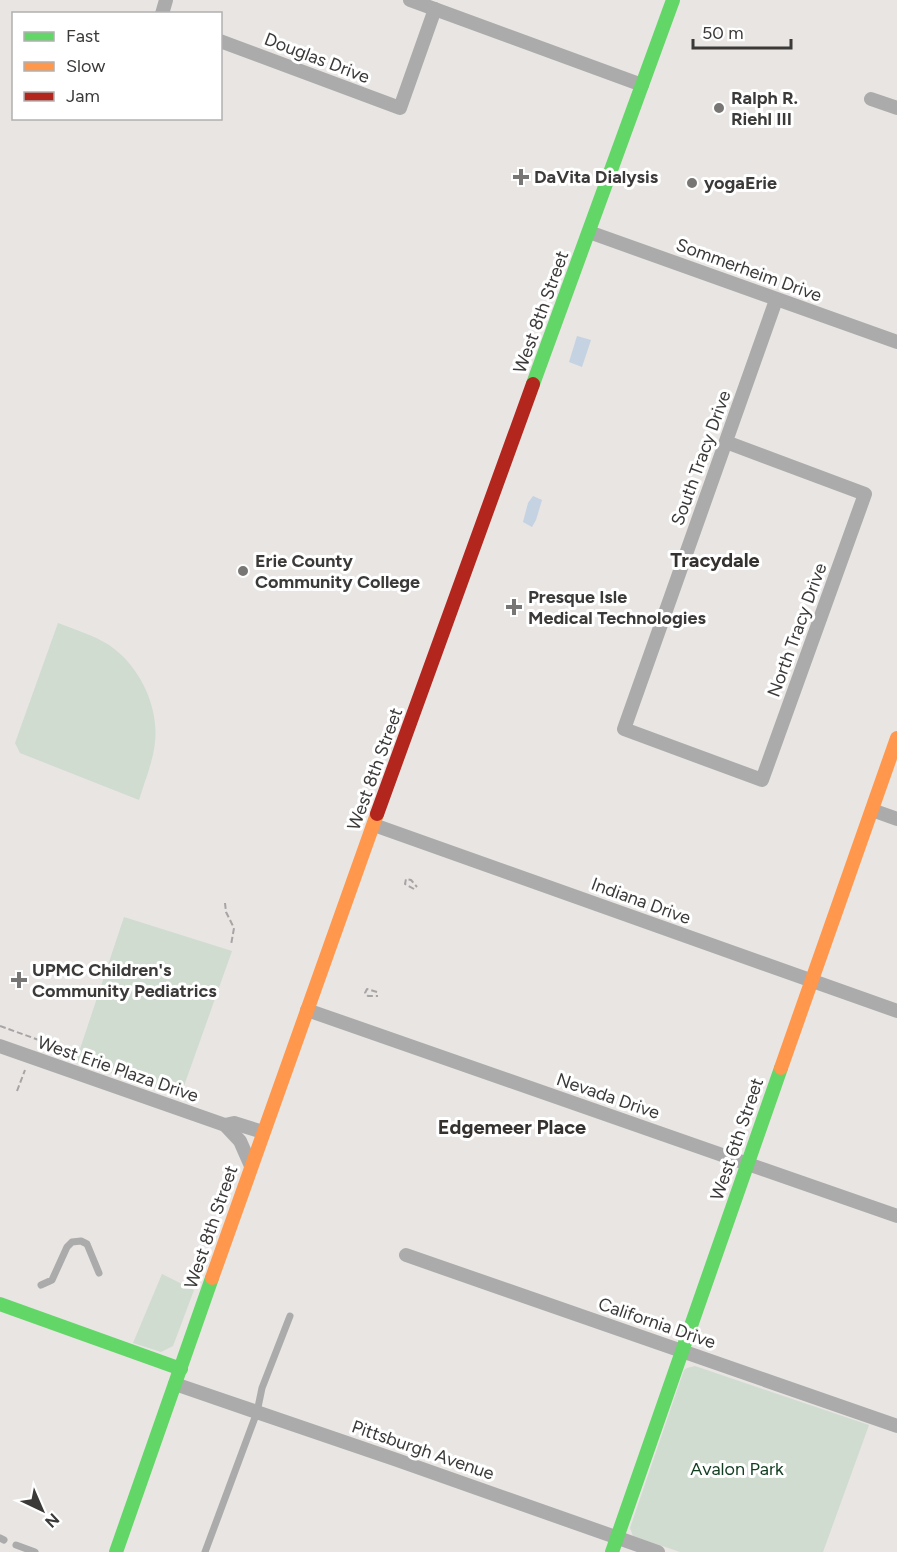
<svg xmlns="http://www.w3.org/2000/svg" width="897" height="1552" viewBox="0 0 897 1552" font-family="Figtree,sans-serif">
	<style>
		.green { fill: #d0dcd0 }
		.water { fill: #c4d2e2 }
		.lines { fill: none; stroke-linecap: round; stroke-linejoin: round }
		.path { stroke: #a6a4a4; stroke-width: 2; stroke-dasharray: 6 3; stroke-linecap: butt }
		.lane { stroke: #acabab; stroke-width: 7 }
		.street { stroke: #acabab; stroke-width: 14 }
		.fast { stroke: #63d668; stroke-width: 14 }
		.slow { stroke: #ff974d; stroke-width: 14 }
		.jam { stroke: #b3261e; stroke-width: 14 }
		.poi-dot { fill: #787674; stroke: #fff; stroke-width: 2 }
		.labels { text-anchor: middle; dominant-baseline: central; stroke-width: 6; stroke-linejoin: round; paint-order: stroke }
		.street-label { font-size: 18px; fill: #3b3a39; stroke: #fff }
		.poi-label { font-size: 18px; font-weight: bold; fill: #3b3a39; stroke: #fff; text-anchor: start }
		.park-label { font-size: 18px; fill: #113d20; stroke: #fff }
		.neighbourhood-label { font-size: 20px; font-weight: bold; fill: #34312f; stroke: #fff }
	</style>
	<rect width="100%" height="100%" fill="#e8e5e3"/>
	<g class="green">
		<path d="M58,623C76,630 93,635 109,645C139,665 159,706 155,742C153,762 145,780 139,800L20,753L15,743Z"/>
		<path d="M124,917L232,951L180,1097L76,1061Z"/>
		<path d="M162,1274L194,1290L173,1346L161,1352L133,1343Z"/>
		<path d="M695,1366L869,1425L823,1552H680L633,1536L630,1528L684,1370L687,1368Z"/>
	</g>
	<g class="water">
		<path d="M577,336L591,340L582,367L569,362Z"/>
		<path d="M533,496L542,500L536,520L532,527L523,522L528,503Z"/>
	</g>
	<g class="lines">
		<g class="path">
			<path d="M414,889L405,884L406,879L411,880L417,887"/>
			<path d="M225,903L226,912L234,928L231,945"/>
			<path d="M377,992L367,989L365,993L368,996H378"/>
			<path d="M0,1026L75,1053"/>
			<path d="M17,1091L25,1070"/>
		</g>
		<g class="lane">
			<path d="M41,1285L52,1280L67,1247L72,1242L81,1241L87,1244L99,1273"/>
			<path d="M0,1538L4,1540"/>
			<path d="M16,1545L35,1552"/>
			<path d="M205,1552L257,1412L262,1388L290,1316"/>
		</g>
		<g class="street">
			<path d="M410,0L642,85"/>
			<path d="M162,14L166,0"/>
			<path d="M220,41L400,108L435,9"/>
			<path d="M871,99L897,108"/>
			<path d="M589,232L897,342"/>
			<path d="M726,442L865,494L762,780L624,729L776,300"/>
			<path d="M872,810L897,819"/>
			<path d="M374,825L897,1011"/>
			<path d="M307,1010L897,1216"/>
			<path d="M0,1046L225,1125L240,1141L251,1166"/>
			<path d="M225,1125L234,1123L263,1132"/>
			<path d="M406,1255L897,1426"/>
			<path d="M175,1384L397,1460L658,1552"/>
		</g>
		<g class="fast">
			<path d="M533,384L673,0"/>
			<path d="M0,1304L181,1369"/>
			<path d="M116,1552L212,1278"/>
			<path d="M612,1552L781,1068"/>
		</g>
		<g class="slow">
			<path d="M781,1068L897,738"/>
			<path d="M212,1278L377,814"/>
		</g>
		<path class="jam" d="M377,814L533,384"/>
	</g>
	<g class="poi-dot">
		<circle cx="719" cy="108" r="6"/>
		<path d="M518 168h6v6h6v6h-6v6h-6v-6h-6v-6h6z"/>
		<circle cx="692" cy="183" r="6"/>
		<circle cx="243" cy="571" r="6"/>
		<path d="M511 598h6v6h6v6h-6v6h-6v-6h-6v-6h6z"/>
		<path d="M16 971h6v6h6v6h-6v6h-6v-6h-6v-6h6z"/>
	</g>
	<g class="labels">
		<g class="street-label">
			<text transform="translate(317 58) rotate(21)">Douglas Drive</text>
			<text transform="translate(749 270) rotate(20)">Sommerheim Drive</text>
			<text transform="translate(541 312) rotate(-70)">West 8th Street</text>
			<text transform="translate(701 458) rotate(-70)">South Tracy Drive</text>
			<text transform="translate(797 630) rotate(-70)">North Tracy Drive</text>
			<text transform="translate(375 769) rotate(-70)">West 8th Street</text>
			<text transform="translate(641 901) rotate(20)">Indiana Drive</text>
			<text transform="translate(118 1069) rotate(19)">West Erie Plaza Drive</text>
			<text transform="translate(608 1096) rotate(19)">Nevada Drive</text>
			<text transform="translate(737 1139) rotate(-71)">West 6th Street</text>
			<text transform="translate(211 1227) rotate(-71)">West 8th Street</text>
			<text transform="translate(657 1323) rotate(19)">California Drive</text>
			<text transform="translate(423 1450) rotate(19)">Pittsburgh Avenue</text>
		</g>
		<g class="poi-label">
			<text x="731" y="98">Ralph R.<tspan x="731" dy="21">Riehl III</tspan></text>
			<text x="534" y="177">DaVita Dialysis</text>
			<text x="704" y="183">yogaErie</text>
			<text x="255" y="561">Erie County<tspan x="255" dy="21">Community College</tspan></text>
			<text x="528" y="597">Presque Isle<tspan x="528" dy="21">Medical Technologies</tspan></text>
			<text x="32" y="970">UPMC Children's<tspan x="32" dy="21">Community Pediatrics</tspan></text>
		</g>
		<g class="park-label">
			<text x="737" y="1469">Avalon Park</text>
		</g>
		<g class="neighbourhood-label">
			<text x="715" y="560">Tracydale</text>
			<text x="512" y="1127">Edgemeer Place</text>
		</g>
	</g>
	<rect x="12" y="12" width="210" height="108" fill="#ffffff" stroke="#b1b0b0" stroke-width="1.5"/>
	<rect x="24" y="32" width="30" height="9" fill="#63d668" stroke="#b1b0b0" stroke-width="1.5"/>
	<text x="66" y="42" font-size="18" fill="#3b3a39">Fast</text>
	<rect x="24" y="62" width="30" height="9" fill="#ff974d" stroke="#b1b0b0" stroke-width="1.5"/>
	<text x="66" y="72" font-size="18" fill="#3b3a39">Slow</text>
	<rect x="24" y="92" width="30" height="9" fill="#b3261e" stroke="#b1b0b0" stroke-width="1.5"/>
	<text x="66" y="102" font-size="18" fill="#3b3a39">Jam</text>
	<g transform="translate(42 1510) rotate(136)" stroke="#ffffff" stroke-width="4.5" paint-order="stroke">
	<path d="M0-4.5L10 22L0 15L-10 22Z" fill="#3b3a39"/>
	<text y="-9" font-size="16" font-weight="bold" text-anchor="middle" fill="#3b3a39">N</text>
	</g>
	<path d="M693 39v9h98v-9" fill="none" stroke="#3b3a39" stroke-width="3"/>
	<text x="702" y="39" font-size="18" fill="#3b3a39" stroke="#ffffff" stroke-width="4.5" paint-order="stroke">50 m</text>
</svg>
